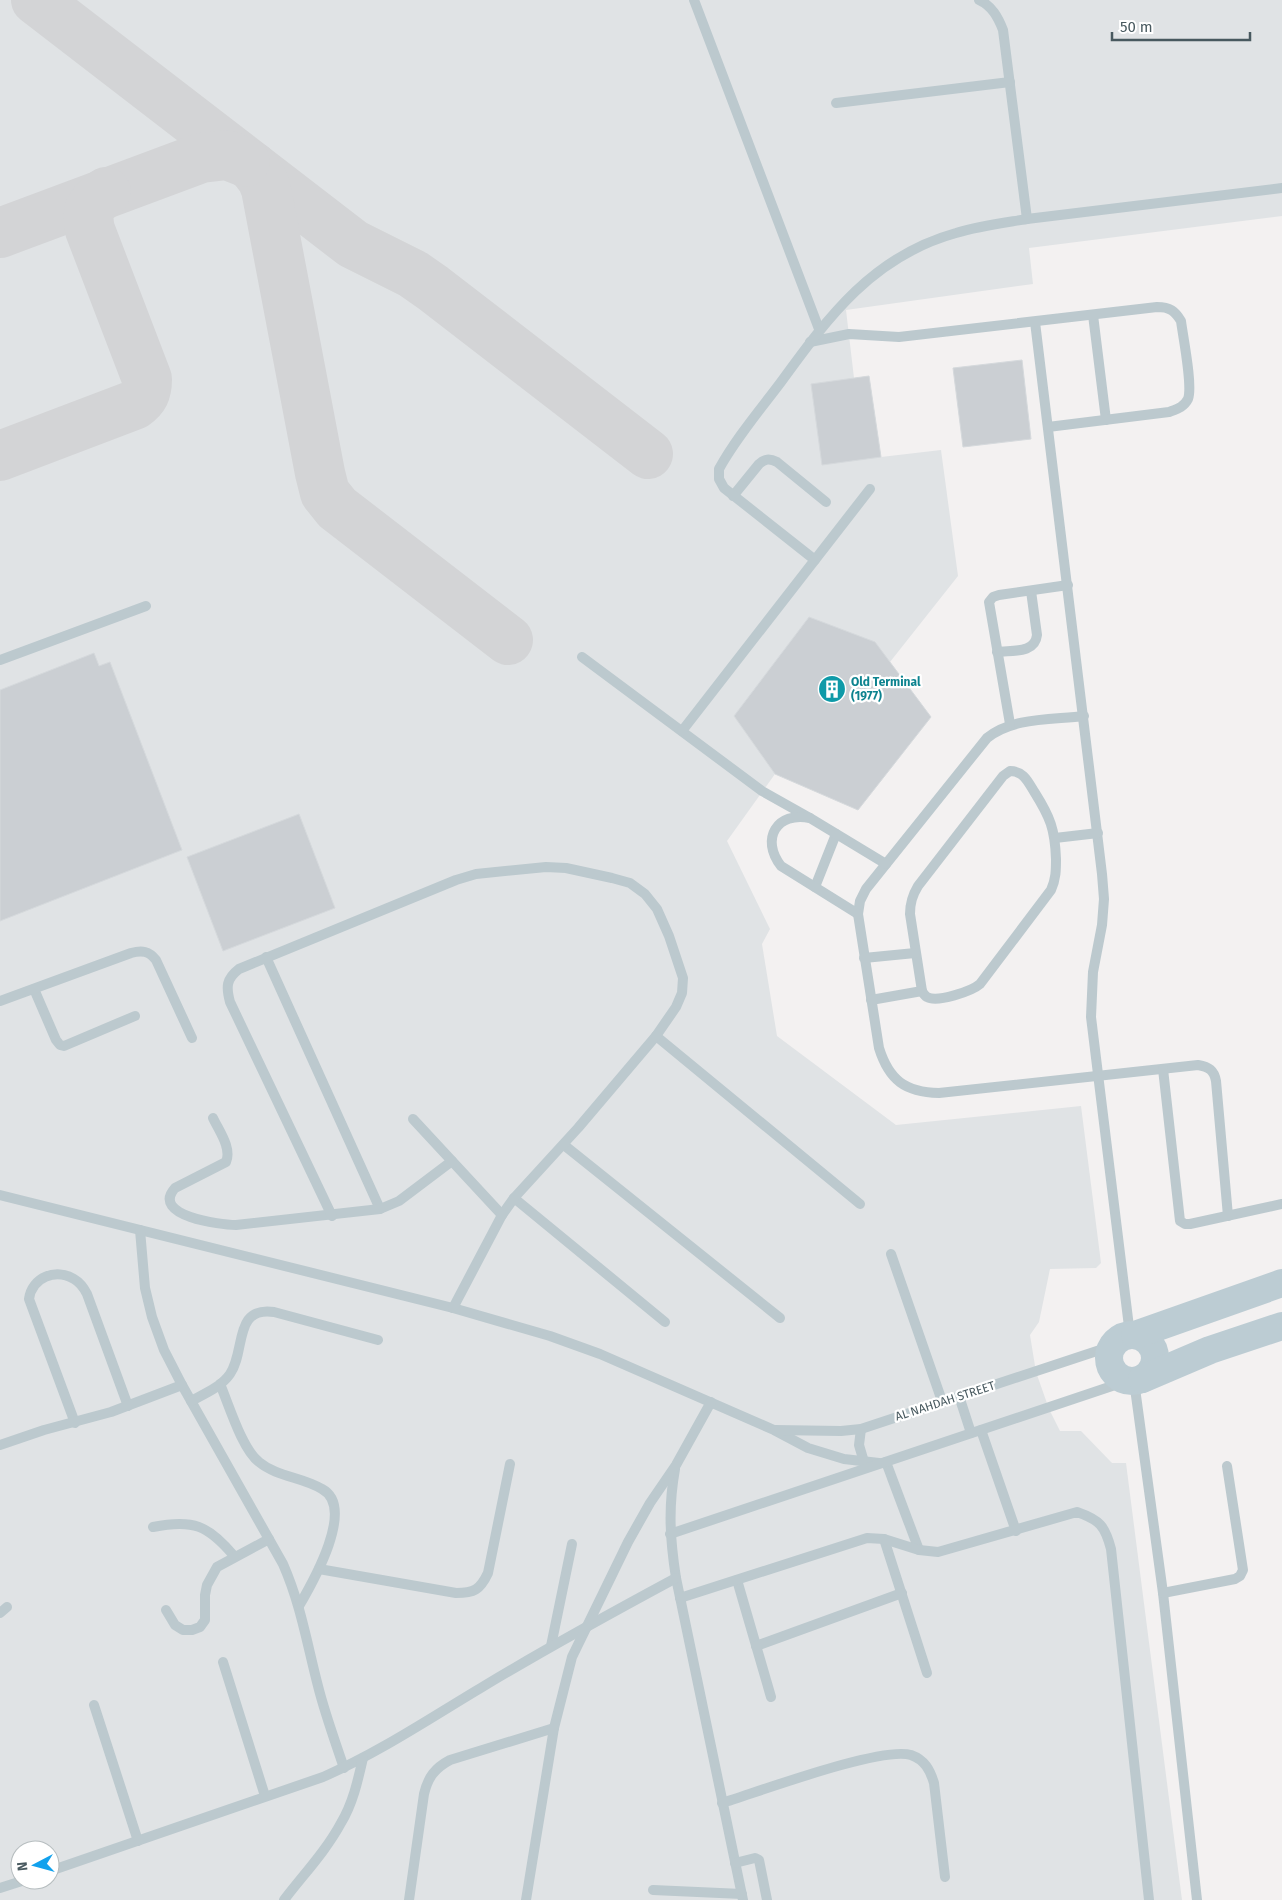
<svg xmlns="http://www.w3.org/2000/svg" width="1282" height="1900" viewBox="0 0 1282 1900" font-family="'Fira Sans',sans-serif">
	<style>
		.airport { fill: #e0e3e5; fill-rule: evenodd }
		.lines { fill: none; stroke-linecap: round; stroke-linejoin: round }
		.taxiway { stroke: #d3d4d6; stroke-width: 50 }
		.building { fill: #cbcfd3; stroke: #d5d9dc }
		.service { stroke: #bcc9ce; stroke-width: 10 }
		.secondary { stroke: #bcccd3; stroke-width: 28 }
		.labels { text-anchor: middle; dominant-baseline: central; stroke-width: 4.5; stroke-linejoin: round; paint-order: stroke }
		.culture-label { font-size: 12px; font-weight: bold; fill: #0d838f; stroke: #fff; text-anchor: start }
		.street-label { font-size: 12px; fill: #48595f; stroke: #fff }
	</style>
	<rect width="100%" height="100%" fill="#f3f1f1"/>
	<path class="airport" d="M0,0H1282V216L1029,248L1033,284L846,310L854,378L869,376L881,457L941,450L958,576L890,662L809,617L734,716L775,774L727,841L770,929L762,944L777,1036L896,1125L1081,1106L1101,1263L1096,1268L1050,1269L1039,1322L1030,1335L1036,1372L1049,1409L1060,1431H1081L1112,1463H1126L1182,1900H0ZM20,1850H50V1880H20Z"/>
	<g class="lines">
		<g class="taxiway">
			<path d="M36,0L353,244L413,274L433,288L648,454"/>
			<path d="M253,167L262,179L266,189L320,473L325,493L337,508L508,640"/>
			<path d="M0,233L201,158L227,155L245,162"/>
			<path d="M0,456L134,405C144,398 147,392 147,379L90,230C86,210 90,204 106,192"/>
		</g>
	</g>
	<g class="building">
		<path d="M1022,360L1031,439L963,447L953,368Z"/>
		<path d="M869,376L881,457L822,465L811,384Z"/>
		<path d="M809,617L875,642L931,717L858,810L775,774L734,716Z"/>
		<path d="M94,653L99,666L110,662L182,850L0,921V690Z"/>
		<path d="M299,814L335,908L223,951L187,857Z"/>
	</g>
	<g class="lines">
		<g class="service">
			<path d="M694,0L819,329"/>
			<path d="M979,0C992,6 998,17 1003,30L1027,219"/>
			<path d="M836,103L1010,82"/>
			<path d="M1093,315L1106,420"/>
			<path d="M1035,322L1102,874L1104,899L1102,925L1093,972L1091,1017L1130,1335"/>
			<path d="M810,342L849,334L899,337L1157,307C1170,307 1175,311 1181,321C1183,337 1193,386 1188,399C1184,407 1177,409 1169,412L1048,427"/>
			<path d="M733,496L759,464C765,459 769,458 777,462L826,502"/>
			<path d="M815,560L724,488L719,479V469C736,438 760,410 781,382C829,316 873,256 956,233C979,226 1003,223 1027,219L1282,188"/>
			<path d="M997,652C1012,650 1035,654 1037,635L1031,591"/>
			<path d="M582,657L762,791L810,818"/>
			<path d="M0,660L146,606"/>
			<path d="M1084,716C1052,720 1013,717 987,738L866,889L860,901L858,914L879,1048C889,1080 905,1092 939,1093L1198,1065C1209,1067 1214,1070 1216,1081L1228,1216"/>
			<path d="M1010,724L989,602L993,597L999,595L1068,585"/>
			<path d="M682,731L870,489"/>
			<path d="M1010,771C1024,771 1028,782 1035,793C1050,817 1055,829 1056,859C1056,870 1056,879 1051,890L980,984C972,991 937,1003 927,997C925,996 923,993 922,991L910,914C910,903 912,896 918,886L1003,776Z"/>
			<path d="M1055,838L1098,833"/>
			<path d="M815,887L836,834"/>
			<path d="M858,914L781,866C760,839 777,811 810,818L886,864"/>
			<path d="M266,957L380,1209"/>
			<path d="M864,958L915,953"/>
			<path d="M34,989L56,1040L60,1045L64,1046L135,1016"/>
			<path d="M871,1000L922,991"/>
			<path d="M0,1001L131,953C142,950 149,951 156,960L192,1038"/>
			<path d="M656,1036L860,1204"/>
			<path d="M1163,1069L1180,1221L1185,1224H1190L1282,1204"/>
			<path d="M213,1118C219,1131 232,1148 226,1162L175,1188C150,1216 221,1225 236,1225L380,1209L399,1201L452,1161"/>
			<path d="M413,1119L502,1215"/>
			<path d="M564,1145L780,1318"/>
			<path d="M0,1195L453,1308L550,1336L600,1354L774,1430L808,1448L844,1459L879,1463"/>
			<path d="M514,1198L665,1322"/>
			<path d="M332,1216L230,1002C226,987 226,979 239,969L456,880L476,874L546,867L566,868L612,878L630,883L645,894L657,909L669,936L683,978L682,993L676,1007L656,1036L578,1128L514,1198L502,1215L453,1308"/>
			<path d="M140,1230L145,1288L152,1317L164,1350L182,1385L283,1564C301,1605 307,1644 318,1686C325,1714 335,1741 344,1768"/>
			<path d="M891,1254L942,1401"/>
			<path d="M1134,1381L1163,1593L1197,1900"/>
			<path d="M220,1384C229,1405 242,1449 259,1462C277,1477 303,1477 322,1489C356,1507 313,1582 299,1606"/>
			<path d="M959,1396L971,1433"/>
			<path d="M191,1401C204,1394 221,1387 230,1374C246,1351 233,1306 274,1312L378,1340"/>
			<path d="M75,1423L29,1299C32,1277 56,1268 74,1279C81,1283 84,1288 87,1294L128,1406"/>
			<path d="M861,1429L859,1445L864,1462"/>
			<path d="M775,1430L841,1431L861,1429L1112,1346"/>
			<path d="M981,1430L1016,1531"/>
			<path d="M0,1445L44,1430L111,1412L182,1385"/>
			<path d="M886,1462L919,1550"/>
			<path d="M675,1469C668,1508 670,1539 676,1578L743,1900"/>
			<path d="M153,1527C193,1519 208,1525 234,1556"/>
			<path d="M670,1534L1127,1381"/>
			<path d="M884,1539L927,1673"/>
			<path d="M319,1569L456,1593C474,1593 480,1590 488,1573L510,1464"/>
			<path d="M737,1580L771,1697"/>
			<path d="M1163,1593L1235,1579L1240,1576L1243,1570L1227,1466"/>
			<path d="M680,1598L867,1538L884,1539L919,1550L938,1552L1077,1512C1100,1520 1105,1526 1111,1549L1149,1900"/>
			<path d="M166,1610L175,1625L183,1630H192L200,1627L205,1620V1595L207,1585L217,1567L269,1539"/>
			<path d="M0,1613L7,1607"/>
			<path d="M551,1646L572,1544"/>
			<path d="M756,1646L902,1593"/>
			<path d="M223,1662L265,1796"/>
			<path d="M94,1705L138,1841"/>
			<path d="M722,1803C758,1792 881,1746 911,1755C925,1760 930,1770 934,1783L945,1877"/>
			<path d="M735,1863L755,1858L759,1860L767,1900"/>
			<path d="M50,1871L323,1777C380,1752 432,1717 484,1686C547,1648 611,1613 676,1578"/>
			<path d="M0,1888L25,1880"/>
			<path d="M653,1890L742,1894"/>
			<path d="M284,1900C303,1875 326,1851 341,1823C353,1803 358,1780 363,1758"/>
			<path d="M409,1900L424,1794C428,1777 435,1768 450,1760L554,1728"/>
			<path d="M526,1900L554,1728L572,1657L628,1542L650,1503L676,1465L711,1402"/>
		</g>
		<g class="secondary">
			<circle cx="1132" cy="1358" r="23"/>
			<path d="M1135,1335L1282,1283"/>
			<path d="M1142,1379L1210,1350L1282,1326"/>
		</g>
	</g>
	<defs>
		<g id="building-disc" transform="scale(1.4375)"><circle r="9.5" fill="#0f9aa8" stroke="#fff"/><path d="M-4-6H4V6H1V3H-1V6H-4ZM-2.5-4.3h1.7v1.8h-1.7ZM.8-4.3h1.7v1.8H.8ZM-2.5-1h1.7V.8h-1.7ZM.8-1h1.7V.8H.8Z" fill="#fff"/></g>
	</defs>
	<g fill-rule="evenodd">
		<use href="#building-disc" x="832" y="689"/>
	</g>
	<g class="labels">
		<g class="culture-label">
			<text x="851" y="682">Old Terminal<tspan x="851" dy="14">(1977)</tspan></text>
		</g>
		<g class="street-label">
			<text transform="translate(945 1401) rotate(-18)">AL NAHDAH STREET</text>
		</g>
	</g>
	<g transform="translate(35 1865) rotate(264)"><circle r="24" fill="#ffffff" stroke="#b6bdbf"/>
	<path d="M0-4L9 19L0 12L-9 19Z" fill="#11a1ed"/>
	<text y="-8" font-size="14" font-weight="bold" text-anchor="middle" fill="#48595f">N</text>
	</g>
	<path d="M1112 32v8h138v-8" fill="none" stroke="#48595f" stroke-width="2.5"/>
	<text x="1120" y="32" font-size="15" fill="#48595f" stroke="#ffffff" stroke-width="4" paint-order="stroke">50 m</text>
</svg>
